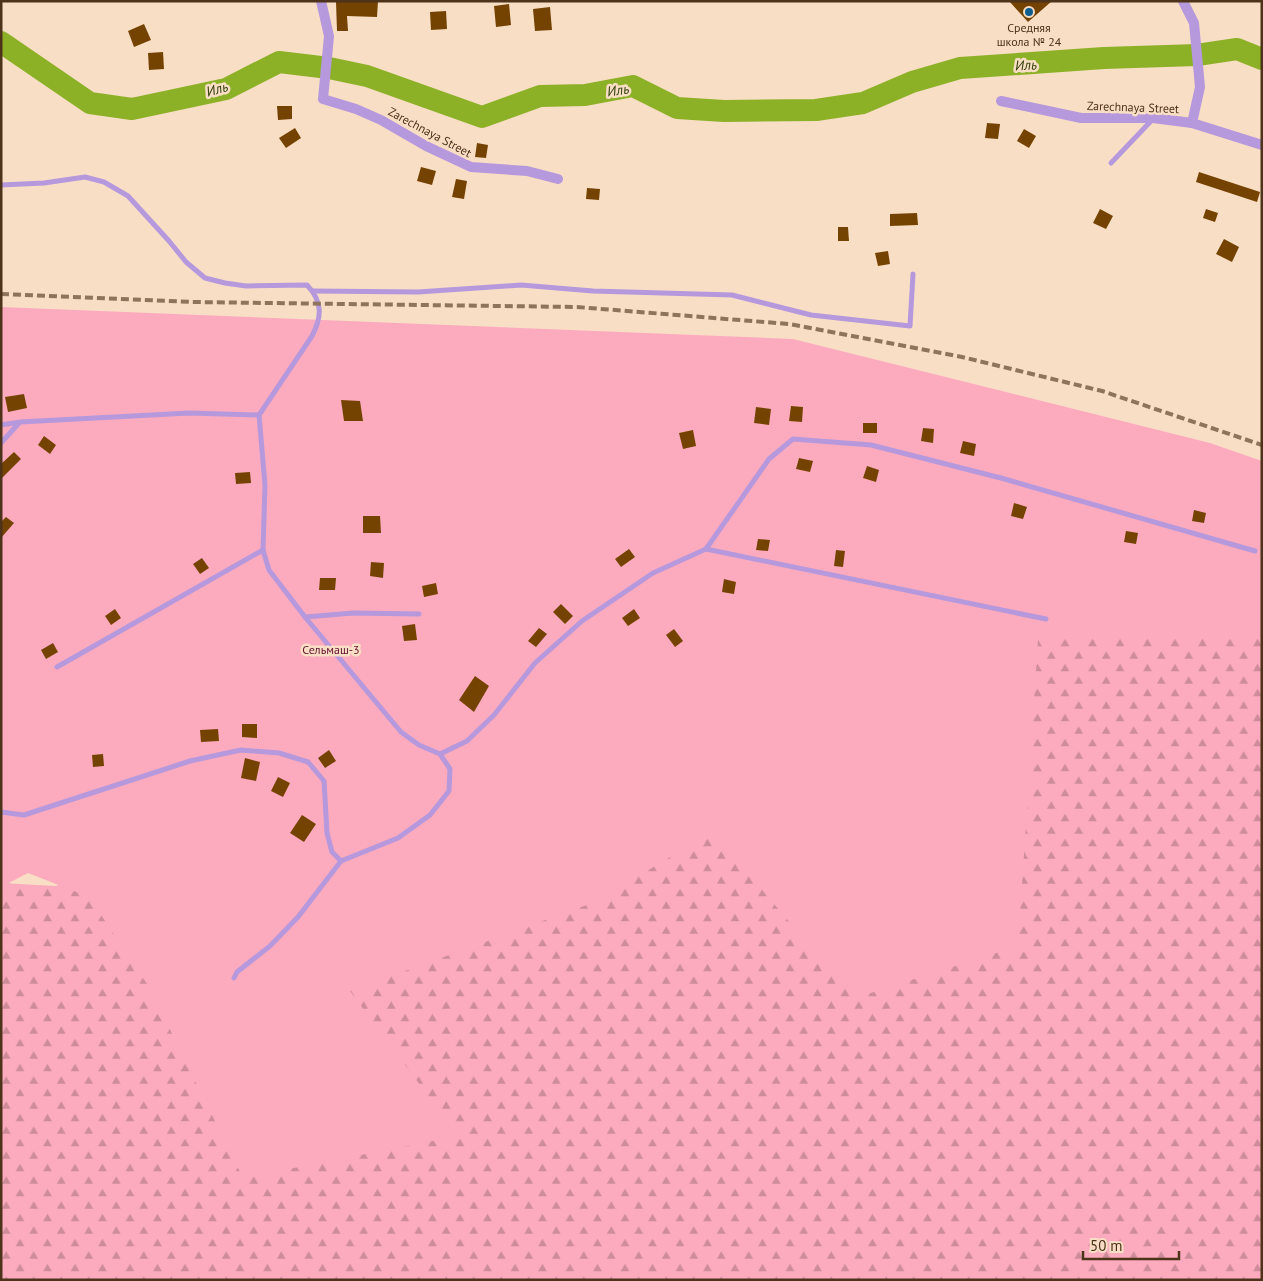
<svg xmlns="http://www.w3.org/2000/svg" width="1263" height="1281" viewBox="0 0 1263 1281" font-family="'PT Sans',sans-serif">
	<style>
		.forest { fill: url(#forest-firs) }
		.garden { fill: #fcabbe }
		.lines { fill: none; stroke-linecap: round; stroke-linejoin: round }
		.river { stroke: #8cb127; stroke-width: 22 }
		.building { fill: #754301 }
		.lane { stroke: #b698dc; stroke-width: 5 }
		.street { stroke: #b698dc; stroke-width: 10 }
		.rail { stroke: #8e745a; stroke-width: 4; stroke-dasharray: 8 4; stroke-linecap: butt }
		.poi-dot { fill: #0d5d8f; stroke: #f9dec6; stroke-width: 2 }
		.labels { text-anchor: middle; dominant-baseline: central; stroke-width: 5; stroke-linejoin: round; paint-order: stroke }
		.poi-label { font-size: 12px; fill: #4d3319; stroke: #f9dec6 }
		.street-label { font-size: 12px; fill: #4d3319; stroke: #f9dec6 }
		.park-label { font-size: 12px; fill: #631230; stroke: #f9dec6 }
		.water-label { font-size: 14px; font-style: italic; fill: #31400b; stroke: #f9dec6 }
	</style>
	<defs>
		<pattern id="forest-firs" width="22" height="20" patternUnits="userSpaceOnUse" patternTransform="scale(1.25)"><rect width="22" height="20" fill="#fcabbe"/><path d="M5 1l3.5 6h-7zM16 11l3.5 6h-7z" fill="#ce8c9a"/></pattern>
	</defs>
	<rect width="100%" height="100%" fill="#f9dec6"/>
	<path class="forest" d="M1262,600V1280H1V883L56,886L153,842L757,663Z"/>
	<path class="garden" d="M1,307L793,339L1210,443L1262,461V634L1038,640L1018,946L855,998L712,832L595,902L350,991L458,1136L243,1178L149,987L89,897L28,873L1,887Z"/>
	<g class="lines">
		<path class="river" d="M1,42L90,103L132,109L226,89L279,62L329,68L367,76L482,117L540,96L585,95L633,86L677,108L724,111L816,110L863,103L912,82L960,68L1104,58L1197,55L1237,49L1262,59"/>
	</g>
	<g class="building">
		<path d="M378,1L377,17L347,16L348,31H337L336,2Z"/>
		<path d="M1009,1H1052L1028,22Z"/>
		<path d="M509,4L511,25L496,27L494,6Z"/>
		<path d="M550,7L552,30L535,31L533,9Z"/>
		<path d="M446,11L447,29L431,30L430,12Z"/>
		<path d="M144,24L151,40L134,47L128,31Z"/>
		<path d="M163,52L164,69L149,70L148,53Z"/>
		<path d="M277,106H292V119L278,120Z"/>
		<path d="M987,123L1000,124L998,139L985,138Z"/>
		<path d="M295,128L301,138L286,148L279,138Z"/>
		<path d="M1024,129L1036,136L1029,148L1017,141Z"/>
		<path d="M477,143L488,145L486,158L475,157Z"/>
		<path d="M421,167L436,171L432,185L417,181Z"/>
		<path d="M1199,172L1260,192L1257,202L1196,182Z"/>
		<path d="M456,179L467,181L464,199L452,197Z"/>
		<path d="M587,188L600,189L599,200L586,199Z"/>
		<path d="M1100,209L1113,216L1106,229L1093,223Z"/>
		<path d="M1206,209L1218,213L1215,222L1203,218Z"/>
		<path d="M917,213L918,225L890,226V214Z"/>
		<path d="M838,227H848L849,241H838Z"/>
		<path d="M1224,239L1239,247L1232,262L1216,254Z"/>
		<path d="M888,251L890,264L878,266L875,253Z"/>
		<path d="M24,394L27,408L8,412L5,397Z"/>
		<path d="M341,400L360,401L363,421H344Z"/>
		<path d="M791,406L803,407L802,422L789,421Z"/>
		<path d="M756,407L771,409L769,425L754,423Z"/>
		<rect x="863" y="423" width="14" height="10"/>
		<path d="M923,428L934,429L933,443L921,441Z"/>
		<path d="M693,430L696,446L683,449L679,433Z"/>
		<path d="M44,436L56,445L50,454L38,445Z"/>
		<path d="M963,441L976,444L974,456L960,453Z"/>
		<path d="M14,452L21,459L1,479V464Z"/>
		<path d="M799,458L813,461L810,472L796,469Z"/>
		<path d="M867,466L879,470L876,482L863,478Z"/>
		<path d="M250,472L251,483L236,484L235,473Z"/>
		<path d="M1014,503L1027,507L1023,519L1011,516Z"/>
		<path d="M1194,510L1206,513L1204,523L1192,521Z"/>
		<path d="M363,516H380L381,533H363Z"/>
		<path d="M6,517L14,523L1,538V522Z"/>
		<path d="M1126,531L1138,533L1136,544L1124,542Z"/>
		<path d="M758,539L770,540L768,551L756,550Z"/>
		<path d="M629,549L635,557L621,567L615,559Z"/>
		<path d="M836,550L845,551L843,567L834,566Z"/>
		<path d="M202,558L209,568L200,574L193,564Z"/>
		<path d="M371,562L384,563L383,578L370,576Z"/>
		<path d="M320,578H336L335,590H319Z"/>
		<path d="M724,579L736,582L734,594L722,592Z"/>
		<path d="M436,583L438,594L424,597L422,586Z"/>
		<path d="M561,604L573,616L565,624L553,612Z"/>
		<path d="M115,609L121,618L111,625L105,616Z"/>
		<path d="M634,609L640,618L628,626L622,618Z"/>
		<path d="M415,624L417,640L404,641L402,626Z"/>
		<path d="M539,628L547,634L536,647L528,641Z"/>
		<path d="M674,629L683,641L675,647L666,635Z"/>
		<path d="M53,643L58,652L46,659L41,650Z"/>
		<path d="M475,676L489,686L474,712L459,700Z"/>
		<path d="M242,724H257V738L242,737Z"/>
		<path d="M218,729L219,741L201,742L200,730Z"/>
		<path d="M329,750L336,761L325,768L318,758Z"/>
		<path d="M103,754L104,766L93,767L92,755Z"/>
		<path d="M245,758L260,762L256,781L241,778Z"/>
		<path d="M278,777L290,783L283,797L271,791Z"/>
		<path d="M302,815L316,824L304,842L290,833Z"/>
	</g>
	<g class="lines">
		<g class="lane">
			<path d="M1111,163L1152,120"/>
			<path d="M1,185L44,183L85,177L104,182L128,196L169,241L186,262L205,278L225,283L246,286L307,285C323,302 322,317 312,336L259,415L265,485L263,550L269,570L305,617L401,732L419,745L440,754L450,769L449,791L430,815L398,838L341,861L298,917L270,946L237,972L234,978"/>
			<path d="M313,291L418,292L521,285L593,291L732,295L811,315L910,326L913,274"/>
			<path d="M1,425L20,422L189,413L259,415"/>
			<path d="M1,443L19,423"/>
			<path d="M706,549L769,459L793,439L871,445L1001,478L1255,551"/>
			<path d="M305,617L353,613L419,614"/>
			<path d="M57,667L263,550"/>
			<path d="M440,754L467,741L494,715L535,663L582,621L653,573L706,549L1046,619"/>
			<path d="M1,812L24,815L190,761L241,750L279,753L308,762L324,781L327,833L332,852L341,861"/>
		</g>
		<g class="street">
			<path d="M321,1L329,36L323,99L356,109L381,120L426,146L471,167L527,171L558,179"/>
			<path d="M1183,1L1194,23L1200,87L1192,123"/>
			<path d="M1001,101L1081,118H1153L1192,123L1262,145"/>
		</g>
		<path class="rail" d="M1,294L192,302L577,307L789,324L962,357L1102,391L1262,445"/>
	</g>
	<circle class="poi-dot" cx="1029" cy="12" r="5"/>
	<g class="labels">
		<g class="poi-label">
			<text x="1029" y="27">Средняя<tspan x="1029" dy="14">школа № 24</tspan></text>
		</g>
		<g class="street-label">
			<text transform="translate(1133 107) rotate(2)">Zarechnaya Street</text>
			<text transform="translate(430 132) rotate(28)">Zarechnaya Street</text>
		</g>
		<g class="park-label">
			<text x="331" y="649">Сельмаш-3</text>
		</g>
		<g class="water-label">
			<text transform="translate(1026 65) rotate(-3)">Иль</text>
			<text transform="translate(217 89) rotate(-16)">Иль</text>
			<text transform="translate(618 90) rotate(-8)">Иль</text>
		</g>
	</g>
	<rect width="1263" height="1281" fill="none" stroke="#4d3319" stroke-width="5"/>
	<path d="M1083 1251v8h96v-8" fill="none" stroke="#4d3319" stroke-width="2.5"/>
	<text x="1090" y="1251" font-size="15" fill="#4d3319" stroke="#f9dec6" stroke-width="4" paint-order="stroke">50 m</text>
</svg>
